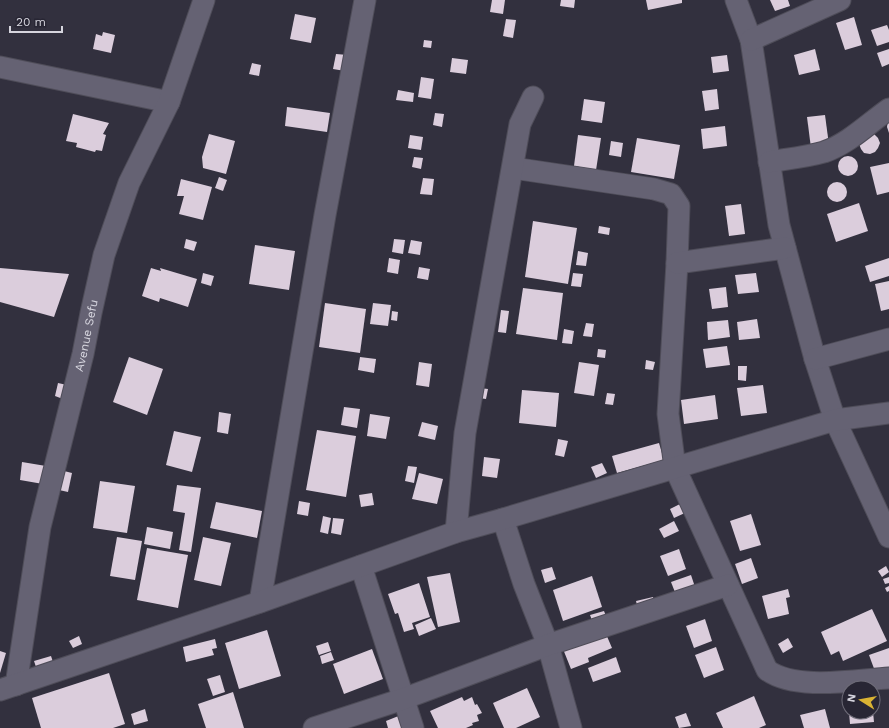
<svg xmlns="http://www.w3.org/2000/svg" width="889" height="728" viewBox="0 0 889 728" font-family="'Work Sans',sans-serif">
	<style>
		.building { fill: #dbcddc }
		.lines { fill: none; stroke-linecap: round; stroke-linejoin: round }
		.minor-casing { stroke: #4f4d59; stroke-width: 23 }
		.minor { stroke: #656273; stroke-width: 21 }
		.labels { text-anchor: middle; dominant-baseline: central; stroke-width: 4; stroke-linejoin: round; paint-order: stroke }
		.street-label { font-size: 12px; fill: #d6d5de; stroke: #282634 }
	</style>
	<rect width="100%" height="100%" fill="#32303e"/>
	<g class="building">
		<path d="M492,0H505L503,14L490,12Z"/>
		<path d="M561,0H575L574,8L560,6Z"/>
		<path d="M646,0H682V3L648,10Z"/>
		<path d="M770,0H788L790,6L775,11Z"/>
		<path d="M295,14L316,18L311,43L290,39Z"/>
		<path d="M854,17L862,45L845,50L836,23Z"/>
		<path d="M506,19L516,20L513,38L503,36Z"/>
		<path d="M887,25L889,30V42L877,46L871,30Z"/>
		<path d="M103,32L115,35L111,53L93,49L96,34L102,36Z"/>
		<path d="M424,40L432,41L431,48L423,47Z"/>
		<path d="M815,49L820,70L799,75L794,55Z"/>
		<path d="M889,49V64L882,67L877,53Z"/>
		<path d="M336,54L348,55L345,71L333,69Z"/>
		<path d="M727,55L729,71L713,73L711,57Z"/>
		<path d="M452,58L468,60L466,74L450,72Z"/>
		<path d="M252,63L261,65L259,76L249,74Z"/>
		<path d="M421,77L434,79L431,99L418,97Z"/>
		<path d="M717,89L719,109L705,111L702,91Z"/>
		<path d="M398,90L414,93L413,102L396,100Z"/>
		<path d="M584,99L605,102L602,123L581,120Z"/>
		<path d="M287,107L330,113L327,132L285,126Z"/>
		<path d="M435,113L444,114L442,127L433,125Z"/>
		<path d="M73,114L109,123L103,134L106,135L102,151L96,150L95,152L76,147L77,143L66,141Z"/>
		<path d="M825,115L829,145L811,148L807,117Z"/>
		<path d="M888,120H889V133L887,127Z"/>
		<path d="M725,126L727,146L703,149L701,129Z"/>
		<path d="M869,133L874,134L878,138L880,143L878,148L875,152L870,154L864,153L861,149L859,144Z"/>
		<path d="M209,134L235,141L226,174L203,168L202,157Z"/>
		<path d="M410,135L423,137L421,150L408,148Z"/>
		<path d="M578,135L601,138L596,170L574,166Z"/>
		<path d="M637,138L680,145L674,179L631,172Z"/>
		<path d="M611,141L623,143L621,157L609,155Z"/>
		<circle cx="848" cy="166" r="10"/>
		<path d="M414,157L423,158L421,169L412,167Z"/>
		<path d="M889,163V192L877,195L870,167Z"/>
		<path d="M219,177L227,180L223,191L215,188Z"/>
		<path d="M423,178L434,179L432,195L420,194Z"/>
		<path d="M181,179L212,187L203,220L179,214L184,196H177Z"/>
		<circle cx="837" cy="192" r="10"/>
		<path d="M859,203L868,231L836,242L827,214Z"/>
		<path d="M741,204L745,234L729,236L725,206Z"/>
		<path d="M533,221L577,228L568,284L525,277Z"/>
		<path d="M599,226L610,228L609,235L598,233Z"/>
		<path d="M186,239L197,242L194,251L184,248Z"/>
		<path d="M394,239L405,240L403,254L392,252Z"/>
		<path d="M411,240L422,242L420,255L408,253Z"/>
		<path d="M255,245L295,251L289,290L249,284Z"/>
		<path d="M578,251L588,253L586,266L576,265Z"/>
		<path d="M389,258L400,260L398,274L387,272Z"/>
		<path d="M889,258V276L870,282L865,266Z"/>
		<path d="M419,267L430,269L428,280L417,278Z"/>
		<path d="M0,268L69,274L54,317L0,302Z"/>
		<path d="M151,268L161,271L160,268L197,279L188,307L160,298L159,302L142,296Z"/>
		<path d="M203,273L214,276L211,286L201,283Z"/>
		<path d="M573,273L583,274L581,287L571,286Z"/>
		<path d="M756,273L759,292L738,294L735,275Z"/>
		<path d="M889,281V309L881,311L875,284Z"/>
		<path d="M726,287L728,307L712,309L709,289Z"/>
		<path d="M523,288L563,293L557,340L516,334Z"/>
		<path d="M325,303L366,309L360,353L319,347Z"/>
		<path d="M373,303L391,305L388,326L370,324Z"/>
		<path d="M501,310L509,311L506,333L498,332Z"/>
		<path d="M392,311L398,312L397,321L391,320Z"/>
		<path d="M757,319L760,338L739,340L737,322Z"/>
		<path d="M728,320L730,337L708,340L707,322Z"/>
		<path d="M586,323L594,324L592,337L583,336Z"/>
		<path d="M564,329L574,331L572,344L562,343Z"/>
		<path d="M727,346L730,365L706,368L703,349Z"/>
		<path d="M598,349L606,350L605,358L597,357Z"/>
		<path d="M129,357L163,369L147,415L113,402Z"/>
		<path d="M360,357L376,359L374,373L358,370Z"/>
		<path d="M646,360L655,362L653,370L645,369Z"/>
		<path d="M419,362L432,364L429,387L416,385Z"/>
		<path d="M579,362L599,365L594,396L574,393Z"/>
		<path d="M738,366H747L746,381L738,380Z"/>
		<path d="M58,383L67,385L63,399L55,396Z"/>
		<path d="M763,385L767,413L741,416L737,388Z"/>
		<path d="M480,388L488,389L486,399L479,398Z"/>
		<path d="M522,390L559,393L556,427L519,423Z"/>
		<path d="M607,393L615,394L613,405L605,404Z"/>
		<path d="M715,395L718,419L684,424L681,400Z"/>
		<path d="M344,407L360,409L357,428L341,425Z"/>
		<path d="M219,412L231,414L228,434L217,432Z"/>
		<path d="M370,414L390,417L386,439L367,436Z"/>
		<path d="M422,422L438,426L435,440L418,436Z"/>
		<path d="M317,430L356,436L346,497L306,490Z"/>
		<path d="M174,431L201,437L192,472L166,465Z"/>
		<path d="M558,439L568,441L564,457L555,455Z"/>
		<path d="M659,443L664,460L617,473L612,456Z"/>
		<path d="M484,457L500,459L497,478L482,476Z"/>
		<path d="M22,462L46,466L43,484L20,480Z"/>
		<path d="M602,463L607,473L596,478L591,467Z"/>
		<path d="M408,466L417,467L414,483L405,481Z"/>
		<path d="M64,471L72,473L68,492L59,490Z"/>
		<path d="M419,473L443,479L437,504L412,499Z"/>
		<path d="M100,481L135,486L127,533L93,528Z"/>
		<path d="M177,485L201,488L191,552L179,550L185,513L173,511Z"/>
		<path d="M372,493L374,505L361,507L359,495Z"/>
		<path d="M299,501L310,503L308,516L297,514Z"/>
		<path d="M216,502L262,511L257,538L210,528Z"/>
		<path d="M682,503L687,512L674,518L670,509Z"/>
		<path d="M751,514L761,545L740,551L730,521Z"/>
		<path d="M323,516L331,518L328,534L320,532Z"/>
		<path d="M333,518L344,519L341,535L331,533Z"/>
		<path d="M674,521L679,531L664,538L659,529Z"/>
		<path d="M147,527L173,532L170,549L144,544Z"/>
		<path d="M117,537L142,541L135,580L110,576Z"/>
		<path d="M203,537L231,543L221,586L194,580Z"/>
		<path d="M147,548L188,555L178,608L137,600Z"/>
		<path d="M679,549L686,569L668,576L660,556Z"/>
		<path d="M751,558L758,578L742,584L735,564Z"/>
		<path d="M886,566L889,572L882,577L878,571Z"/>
		<path d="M552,567L556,579L545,583L541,570Z"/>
		<path d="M450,573L460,622L438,627L427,577Z"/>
		<path d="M691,575L697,593L678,600L671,582Z"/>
		<path d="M592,576L602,607L563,621L553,590Z"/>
		<path d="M889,577V583L885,584L883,579Z"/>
		<path d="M419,583L430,617L412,623L414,629L404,632L398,613L395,614L388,594Z"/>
		<path d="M889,586V591L887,592L885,588Z"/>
		<path d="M788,589L790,597L786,598L789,614L768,619L762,596Z"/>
		<path d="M653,597L656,608L639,613L636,601Z"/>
		<path d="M872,609L887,641L843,661L839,651L831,655L821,632Z"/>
		<path d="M604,611L608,621L594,626L590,615Z"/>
		<path d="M431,618L436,629L419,636L415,625Z"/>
		<path d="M705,619L712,641L694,648L686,626Z"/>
		<path d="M603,627L612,648L588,658L589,662L571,669L561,644Z"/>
		<path d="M267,630L281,676L239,689L225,643Z"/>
		<path d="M79,636L82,644L73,648L69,641Z"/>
		<path d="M788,638L793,647L783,653L778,644Z"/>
		<path d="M215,639L217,648L212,649L214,655L186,662L183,647Z"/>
		<path d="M328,642L331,651L319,655L316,646Z"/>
		<path d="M716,647L724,670L704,678L695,655Z"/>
		<path d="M889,648V669L876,674L869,655Z"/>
		<path d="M372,649L383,679L344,694L333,664Z"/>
		<path d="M0,651L6,653L0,673Z"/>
		<path d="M331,652L334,660L322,664L320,656Z"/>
		<path d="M51,656L54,665L37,670L34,661Z"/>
		<path d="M616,657L621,672L593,682L588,668Z"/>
		<path d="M109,673L125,724L113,728H41L32,698Z"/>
		<path d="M220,675L225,692L213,696L207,679Z"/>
		<path d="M527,688L540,717L516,728H504L493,703Z"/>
		<path d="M233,692L244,728H206L198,704Z"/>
		<path d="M754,696L766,725L759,728H723L716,713Z"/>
		<path d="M462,697L464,701L472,697L475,705L477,704L482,713L477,715L479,721L472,723L473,725L466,728H438L430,711Z"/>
		<path d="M145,709L148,721L134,725L131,714Z"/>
		<path d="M825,709L830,728H804L800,715Z"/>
		<path d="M849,712H873L874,722L850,724Z"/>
		<path d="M686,713L691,726L679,728L675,717Z"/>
		<path d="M401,715L406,728H388L386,721Z"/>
	</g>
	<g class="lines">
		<g class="minor-casing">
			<g id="minor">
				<path d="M736,0L751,40L779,225L815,359L835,420L889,537"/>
				<path d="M751,40L840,0"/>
				<path d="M0,67L169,102"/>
				<path d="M769,162C787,159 806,157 824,152C848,144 869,123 889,109"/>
				<path d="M513,168L654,189L671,194L679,206L677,263L668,414L675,468L767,670C795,691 855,680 889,678"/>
				<path d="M677,263L785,248"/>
				<path d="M815,359L889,339"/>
				<path d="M503,519L524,584L548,645L571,728"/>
				<path d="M456,532L465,433L520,124L533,97"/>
				<path d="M361,566L413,728"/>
				<path d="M260,602L325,215L365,0"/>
				<path id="s1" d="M16,685L40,527L83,354L91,313L104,255L129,183L169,102L204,0"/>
				<path d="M0,690L260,602L456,532L503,519L835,420L889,413"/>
				<path d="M314,728L403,699L548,645L728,585"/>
			</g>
		</g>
		<use href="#minor" class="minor"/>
	</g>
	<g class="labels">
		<g class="street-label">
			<text stroke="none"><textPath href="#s1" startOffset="357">Avenue Sefu</textPath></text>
		</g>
	</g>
	<g transform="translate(861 700) rotate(281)"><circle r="19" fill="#282634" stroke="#6e6c78"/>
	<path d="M0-3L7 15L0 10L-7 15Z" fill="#dab333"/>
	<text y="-6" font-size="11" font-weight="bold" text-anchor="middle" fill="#d6d5de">N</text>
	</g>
	<path d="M10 26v6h52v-6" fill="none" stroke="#d6d5de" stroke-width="2"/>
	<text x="16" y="26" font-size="12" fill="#d6d5de" stroke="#282634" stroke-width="3" paint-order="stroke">20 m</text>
</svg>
